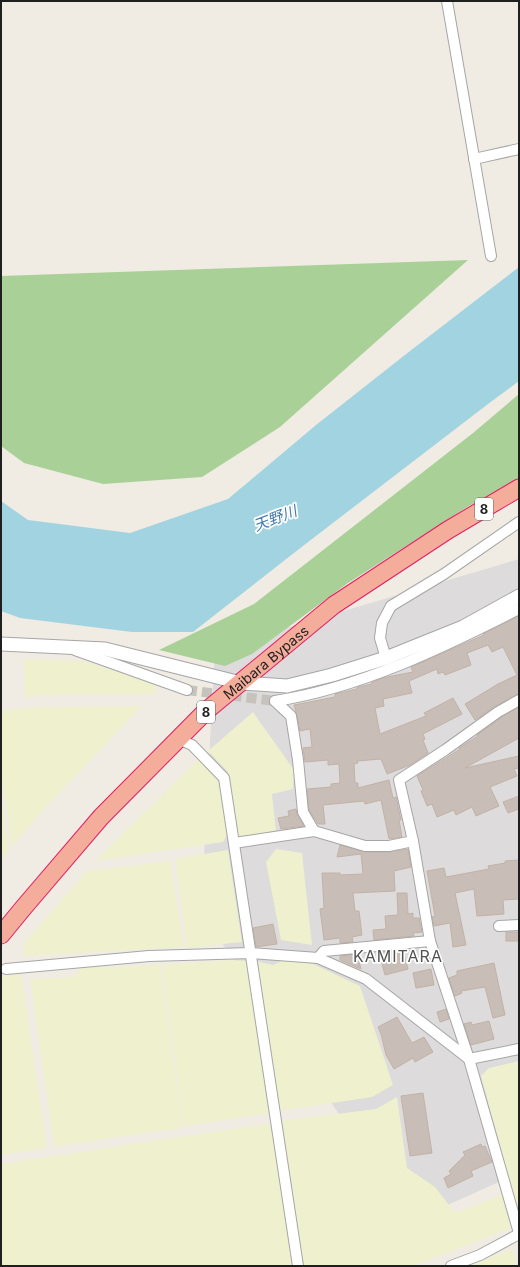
<svg xmlns="http://www.w3.org/2000/svg" width="520" height="1267" viewBox="0 0 520 1267" font-family="Inter,'Noto Sans JP',sans-serif">
	<style>
		.residential { fill: #dddbdb }
		.farmland { fill: #eef0ce }
		.forest { fill: #a9d197 }
		.water { fill: #a2d3e0 }
		.building { fill: #c8beb7; stroke: #c2b2a6 }
		.lines { fill: none; stroke-linecap: round; stroke-linejoin: round }
		.minor-tunnel { stroke: #c6c3bd; stroke-width: 10; stroke-dasharray: 10 5; stroke-linecap: butt }
		.minor-casing { stroke: #a6a6a6; stroke-width: 12 }
		.tertiary-casing { stroke: #a6a6a6; stroke-width: 15 }
		.trunk-casing { stroke: #e41b63; stroke-width: 19 }
		.minor { stroke: #fff; stroke-width: 10 }
		.tertiary { stroke: #fff; stroke-width: 13 }
		.trunk { stroke: #f5ad9b; stroke-width: 17 }
		.labels { text-anchor: middle; dominant-baseline: central; stroke-width: 3.5; stroke-linejoin: round; paint-order: stroke }
		.shield { fill: #fff; stroke: #626262; stroke-width: 1 }
		.shield-label { font-size: 13px; font-weight: bold; fill: #1f1f1f }
		.street-label { font-size: 14px; fill: #1f1f1f; stroke: #fff }
		.water-label { font-size: 15px; font-style: italic; fill: #4379ab; stroke: #fff }
		.quarter-label { font-size: 16px; letter-spacing: 1px; fill: #525252; stroke: #fff }
	</style>
	<rect width="100%" height="100%" fill="#f0ece4"/>
	<path class="residential" d="M519,559V1173L412,1221L201,912L215,649Z"/>
	<g class="farmland">
		<path d="M24,659L84,661L154,684L156,694H66L25,697Z"/>
		<path d="M142,706L45,808L12,847L1,775V710L49,707Z"/>
		<path d="M253,712L294,770L293,789L272,794L276,831L238,837L228,772L208,751Z"/>
		<path d="M199,759L220,780L227,835L223,842L95,861Z"/>
		<path d="M1,794L9,849L1,859Z"/>
		<path d="M276,849L302,853L312,945L281,940L266,862Z"/>
		<path d="M228,850L242,942L187,948L175,859Z"/>
		<path d="M170,861L184,947L24,956L23,944L87,871Z"/>
		<path d="M286,959L313,964L360,986L393,1085L372,1097L279,1111L256,961L273,965Z"/>
		<path d="M231,960L249,961L271,1113L184,1126L162,965Z"/>
		<path d="M160,965L183,1128L137,1134L54,1147L30,979L73,977L82,968Z"/>
		<path d="M21,973L47,1148L1,1155V977Z"/>
		<path d="M519,1061V1215L481,1076L489,1068Z"/>
		<path d="M397,1097L407,1168L435,1187L455,1213L502,1195L511,1228L413,1266H303L281,1121L376,1109Z"/>
		<path d="M273,1123L295,1266H1V1164Z"/>
		<path d="M512,1249L517,1266H470Z"/>
	</g>
	<g class="forest">
		<path d="M468,260L280,427L202,477L103,484L24,463L1,446V276Z"/>
		<path d="M519,394V480L469,506L348,583L252,654L225,666L159,650L254,604L473,433Z"/>
	</g>
	<path class="water" d="M519,267V381L488,404L299,549L193,632H132L20,618L1,611V501L28,520L130,533L228,499L316,425L410,351Z"/>
	<g class="building">
		<path d="M519,616V694L495,706L475,720L465,704L498,684L517,675L503,647L492,652L488,645L467,653L471,665L445,675L443,672L438,674L437,669L409,681L412,693L383,699L384,706L375,708L380,734L426,716L424,713L453,698L462,714L423,734L425,739L423,740L428,753L410,765L387,774L381,759L357,761L358,763L354,764L355,783H358V788L389,780L393,798L396,797L401,820H399L402,837L389,839L381,800L365,804L364,801L323,805L325,824H318L309,810L307,789L331,787V784L340,783L339,764L328,765V760L305,762L303,748L312,747L310,729L300,731L297,715L294,705L335,697V694L357,689V687H358L372,684L371,683L382,678L413,672L411,667L484,635L483,634Z"/>
		<path d="M519,707V738L465,768L519,756V768L514,769L517,776L490,787L499,806L476,816L472,807L456,815L454,810L437,817L432,804L427,806L421,791L423,790L417,776L460,749L459,748L478,736L477,735L502,717Z"/>
		<path d="M519,796V809L508,813L503,802Z"/>
		<path d="M296,809L297,815L304,826L281,829L278,818L289,816L288,811Z"/>
		<path d="M340,845L365,852H389L408,849L411,867L394,871L395,891L353,893L355,911H359L362,935L352,937L353,942L340,943V938L324,940L320,909L324,908L322,873H340V875L363,874L361,854L337,857Z"/>
		<path d="M519,860V899L503,900L504,914L477,916L474,889L455,893L466,945L453,947L450,923L434,926L432,917L435,916L427,871L444,868L446,877L489,869L488,866L505,863V861Z"/>
		<path d="M397,893H407L408,914L413,913V918H419L422,932L413,933L414,936L374,940L373,930L386,929L385,916L398,915Z"/>
		<path d="M273,924L277,944L256,947L253,928Z"/>
		<rect x="506" y="932" width="13" height="9"/>
		<path d="M403,950L408,969L385,975L379,952Z"/>
		<path d="M357,954L361,969L340,960V956Z"/>
		<path d="M494,963L505,1015L493,1018L485,987L461,991L462,993L455,996L449,978L457,975V971Z"/>
		<path d="M431,969L434,985L416,988L413,973Z"/>
		<path d="M446,1009L449,1019L440,1022L437,1012Z"/>
		<path d="M397,1017L412,1043L424,1037L433,1052L415,1062L413,1058L394,1069L386,1055L381,1034L378,1027Z"/>
		<path d="M489,1021L494,1039L471,1045L464,1024L471,1022L472,1025Z"/>
		<path d="M423,1093L432,1153L410,1156L401,1096Z"/>
		<path d="M481,1144L482,1147L485,1146L492,1162L471,1171L473,1176L448,1188L444,1178L451,1174L449,1171L465,1155L463,1152Z"/>
	</g>
	<g class="lines">
		<path class="minor-tunnel" d="M187,690L275,701"/>
		<g class="minor-casing">
			<g id="minor">
				<path d="M447,1L491,256"/>
				<path d="M474,159L519,149"/>
				<path d="M75,650L187,690"/>
				<path d="M386,658L380,638L382,623L391,606L444,574L519,522"/>
				<path d="M519,700L498,712L445,750L399,780L413,841L430,941L469,1059L519,1233"/>
				<path d="M275,701C360,688 442,648 519,609"/>
				<path d="M275,701L291,716L298,760L303,812L314,831"/>
				<path d="M178,739L192,745L224,778L298,1266"/>
				<path d="M234,843L314,831L365,846H389L413,841"/>
				<path d="M499,926L519,925"/>
				<path d="M318,958L324,951L430,941"/>
				<path d="M6,969L149,956L251,953L318,958L366,979L469,1059L519,1049"/>
				<path d="M451,1266L480,1255L519,1234"/>
			</g>
		</g>
		<g class="tertiary-casing">
			<path id="tertiary" d="M1,644L105,649L241,683L287,686L332,675L386,658L463,627L519,596"/>
		</g>
		<g class="trunk-casing">
			<g id="trunk">
				<path id="s1" d="M1,935L24,907L101,817L206,711L334,605L448,530L519,488"/>
			</g>
		</g>
		<use href="#minor" class="minor"/>
		<use href="#tertiary" class="tertiary"/>
		<use href="#trunk" class="trunk"/>
	</g>
	<g class="labels">
		<g class="shield">
			<rect x="475" y="498" width="18" height="22" rx="3"/>
			<rect x="197" y="701" width="18" height="22" rx="3"/>
		</g>
		<g class="shield-label">
			<text x="484" y="509">8</text>
			<text x="206" y="712">8</text>
		</g>
		<g class="street-label">
			<text stroke="none"><textPath href="#s1" startOffset="381">Maibara Bypass</textPath></text>
		</g>
		<g class="water-label">
			<text transform="translate(275 518) rotate(-21)">天野川</text>
		</g>
		<g class="quarter-label">
			<text x="398" y="956">KAMITARA</text>
		</g>
	</g>
	<rect width="520" height="1267" fill="none" stroke="#1f1f1f" stroke-width="4"/>
</svg>
